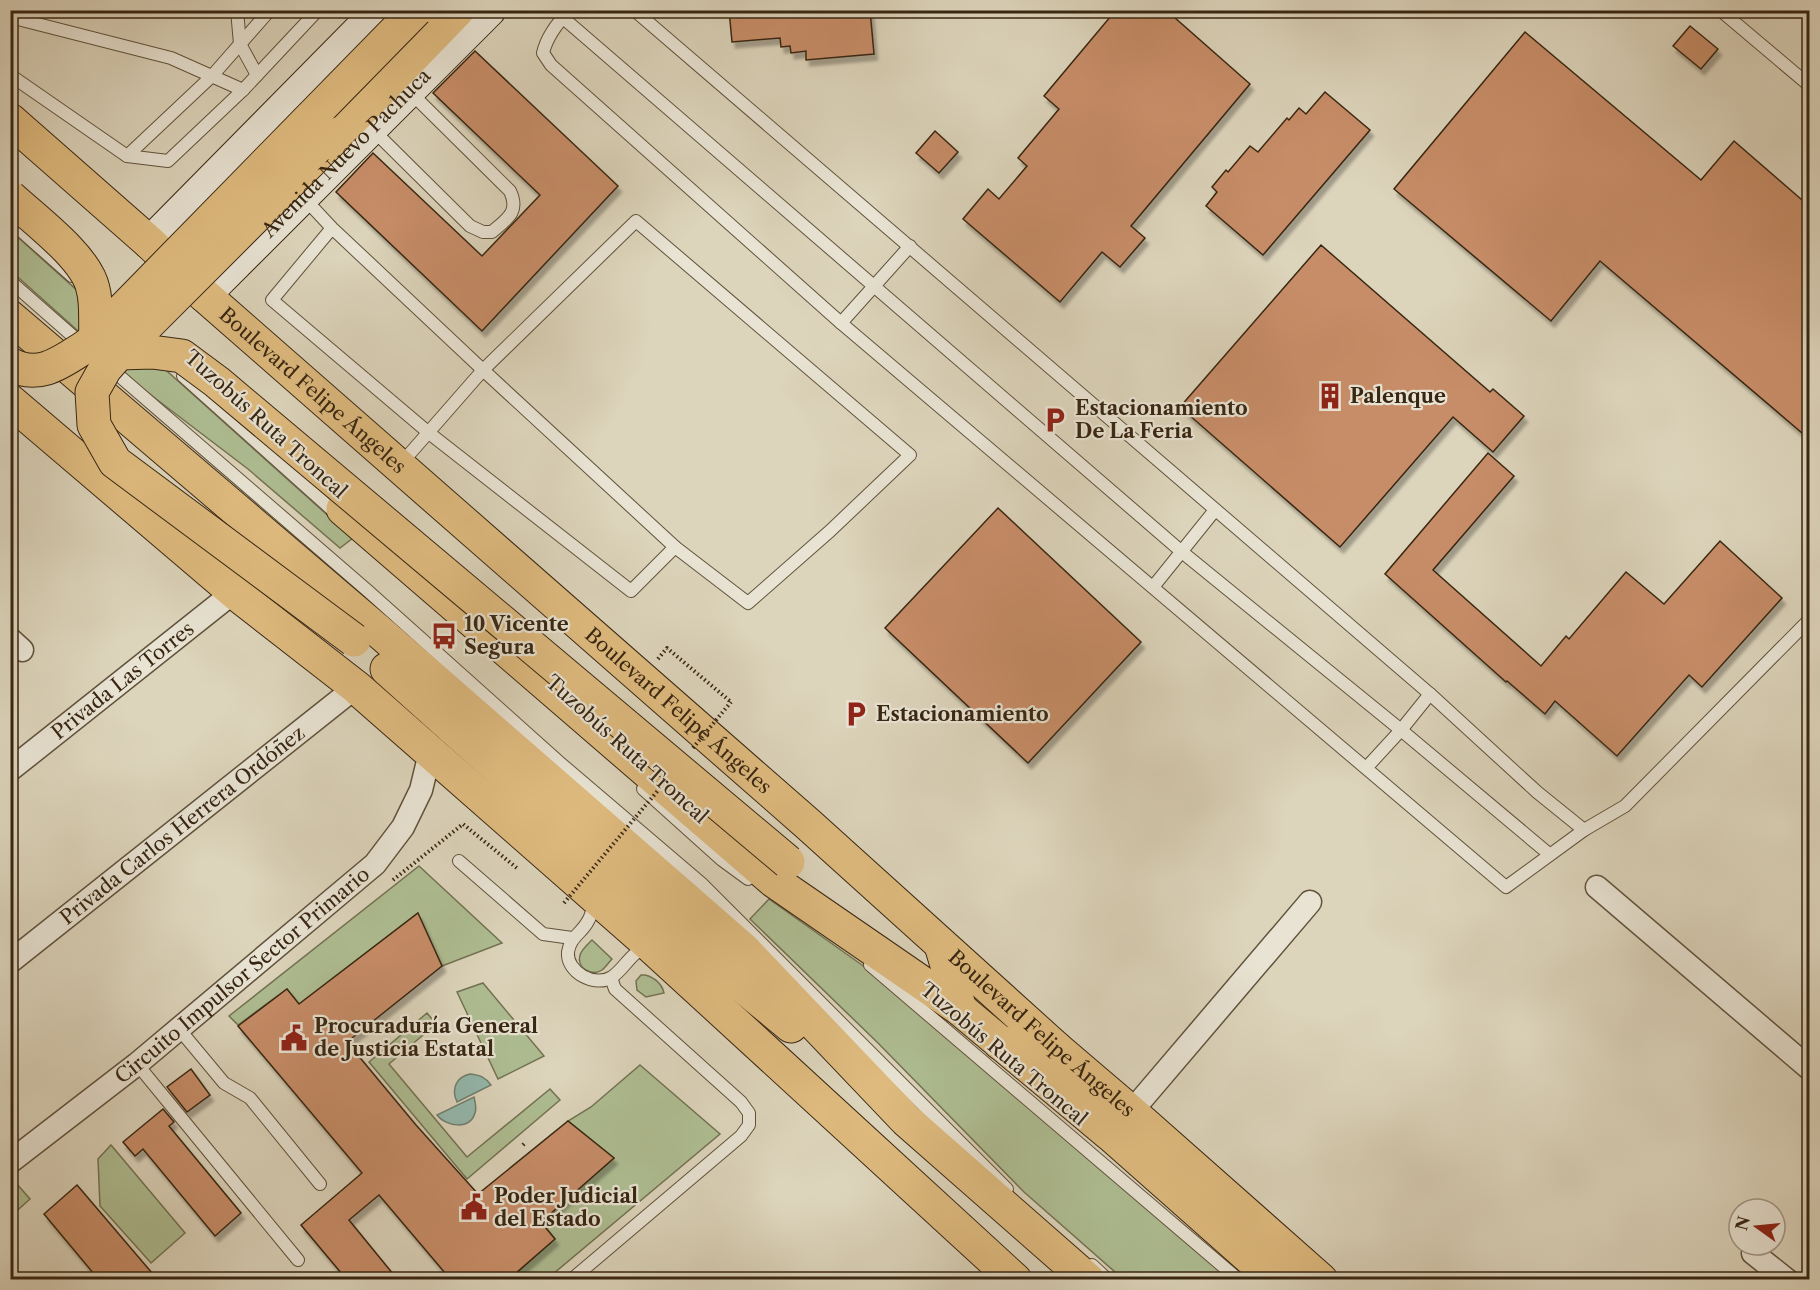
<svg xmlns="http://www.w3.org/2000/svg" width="1820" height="1290" viewBox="0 0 1820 1290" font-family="'Libre Caslon Text',serif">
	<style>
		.green { fill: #aebd92; stroke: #737252; stroke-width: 1.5 }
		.water { fill: #93b8ac; stroke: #6f7e6e; stroke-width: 1.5 }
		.building { fill: #c78d68; stroke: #382612; stroke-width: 1.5; filter: url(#shadow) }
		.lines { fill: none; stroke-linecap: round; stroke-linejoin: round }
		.service-casing { stroke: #61523c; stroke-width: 14 }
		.minor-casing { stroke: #61523c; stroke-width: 25 }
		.secondary-casing { stroke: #382612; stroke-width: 35 }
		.primary-casing { stroke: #382612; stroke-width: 35 }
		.trunk-casing { stroke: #382612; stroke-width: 35 }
		.path { stroke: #382612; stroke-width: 4; stroke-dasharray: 1.5 3; stroke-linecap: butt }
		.service { stroke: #e8e3d3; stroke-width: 12 }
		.minor { stroke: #e8e3d3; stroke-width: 22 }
		.secondary { stroke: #e8e3d3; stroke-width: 33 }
		.primary { stroke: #deba7e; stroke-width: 33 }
		.trunk { stroke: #deba7e; stroke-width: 33 }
		.trunk-bridge-casing { stroke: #382612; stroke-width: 35; stroke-linecap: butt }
		.path-bridge { stroke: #382612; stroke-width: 4; stroke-dasharray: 1.5 3; stroke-linecap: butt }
		.trunk-bridge { stroke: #deba7e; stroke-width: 33 }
		.labels { text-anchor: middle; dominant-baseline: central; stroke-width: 4.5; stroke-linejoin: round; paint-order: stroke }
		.street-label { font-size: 20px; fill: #382612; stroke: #e8e3d3 }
		.poi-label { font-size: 20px; font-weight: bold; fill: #382612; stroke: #e8e3d3; text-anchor: start }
	</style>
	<defs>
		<filter id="shadow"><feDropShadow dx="3.5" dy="6" stdDeviation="1.5" flood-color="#0004"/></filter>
	</defs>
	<rect width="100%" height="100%" fill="#dcd4bb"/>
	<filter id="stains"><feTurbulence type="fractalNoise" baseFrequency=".00333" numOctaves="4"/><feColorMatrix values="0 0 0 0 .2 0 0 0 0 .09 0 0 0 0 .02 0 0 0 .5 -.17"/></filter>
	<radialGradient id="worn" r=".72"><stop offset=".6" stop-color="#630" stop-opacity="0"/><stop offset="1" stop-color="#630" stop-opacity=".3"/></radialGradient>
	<g class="green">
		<path d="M11,231L353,538L340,548L248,469L143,389L11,271Z"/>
		<path d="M419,866L502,943L442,966L417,914L299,1004L287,989L238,1025L229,1016Z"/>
		<path d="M769,899L862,965L1234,1279H1123L1024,1192L878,1043L750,919Z"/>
		<path d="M592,940L612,959C609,962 606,967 602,970C592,977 576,968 580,955C582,949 588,944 592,940Z"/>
		<path d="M641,975C651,974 662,983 664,993L646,997L637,990L636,981Z"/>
		<path d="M483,983L544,1056L498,1079L457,992Z"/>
		<path d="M427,1013L436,1024L389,1064L467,1157L550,1089L560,1100L467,1179L369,1062Z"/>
		<path d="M640,1065L720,1134L547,1279H516L513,1276L555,1239L541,1222L614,1158L568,1121L591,1107Z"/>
		<path d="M111,1145L185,1233L151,1263L100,1206L98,1159Z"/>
		<path d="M16,1183L30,1199L11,1216V1188Z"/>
	</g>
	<g class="water">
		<path d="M470,1074C480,1075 485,1077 491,1085L457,1102C451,1089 456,1077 470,1074Z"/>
		<path d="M474,1097C475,1102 477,1108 475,1113C470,1130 446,1127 437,1115Z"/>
	</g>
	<g class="building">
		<path d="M729,10H870L874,54L806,60V51L791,53L790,46L781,47L780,38L732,42Z"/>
		<path d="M1116,10H1166L1250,84L1131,226L1145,238L1120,267L1102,252L1060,302L963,219L988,189L999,199L1027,166L1018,158L1059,109L1044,96Z"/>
		<path d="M1690,26L1718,49L1701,69L1673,46Z"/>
		<path d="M1525,32L1701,180L1734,141L1809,206V439L1600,261L1551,321L1394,189Z"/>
		<path d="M475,51L618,186L482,331L336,192L373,153L482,256L540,195L433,93Z"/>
		<path d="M1325,92L1370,130L1263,255L1206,206L1217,192L1212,187L1226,170L1228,172L1250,146L1258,152L1287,118L1289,120L1299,108L1306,114Z"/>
		<path d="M935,131L958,152L939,173L916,153Z"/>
		<path d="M1321,245L1490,392L1493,389L1524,416L1493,452L1453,417L1340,547L1180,407Z"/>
		<path d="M1488,453L1514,476L1433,570L1541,666L1566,636L1569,639L1626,572L1664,604L1720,541L1782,598L1702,687L1689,675L1617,756L1555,701L1545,714L1507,681L1506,682L1385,574Z"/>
		<path d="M998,508L1141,642L1028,763L885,628Z"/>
		<path d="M418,913L442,966L347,1042L416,1125L478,1194L568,1121L614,1158L541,1222L555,1239L508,1280H451L379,1195L349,1220L398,1280H347L301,1225L362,1173L238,1026L287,989L299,1004Z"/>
		<path d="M191,1069L210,1095L187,1112L167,1087Z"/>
		<path d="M163,1109L174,1122L169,1126L241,1213L215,1236L143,1149L135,1156L123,1142Z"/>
		<path d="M77,1185L158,1280H99L44,1214Z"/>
	</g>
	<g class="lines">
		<g class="service-casing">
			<g id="service">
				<path d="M237,10L240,44L257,75"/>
				<path d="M554,10L1182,552L1401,730L1549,854"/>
				<path d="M570,10C558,22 547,36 543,53L551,65L841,323L1506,887L1584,830L1537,792L1430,694L634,10"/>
				<path d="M1720,10L1810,86"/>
				<path d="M10,17L171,58L243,90"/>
				<path d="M10,75L127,156L168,161L243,90L318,10"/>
				<path d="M372,129L470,226L483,232H492C507,219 520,212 510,191L409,91"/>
				<path d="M127,156L212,76L270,10"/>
				<path d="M303,197L332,228L483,370L636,221L910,455L830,531L748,603L675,547L631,591L429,433L272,300L332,228"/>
				<path d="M10,221L72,276"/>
				<path d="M10,281L84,346"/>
				<path d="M841,323L910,246"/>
				<path d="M109,367L368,591L559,762L701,883L1007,1189"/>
				<path d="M183,376L338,515"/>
				<path d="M399,466L483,370L675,547"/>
				<path d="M1153,587L1215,510"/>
				<path d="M1367,767L1401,730L1430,694"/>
				<path d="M643,789L722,860L748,879"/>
				<path d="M1584,830L1625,806L1810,619"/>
				<path d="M459,861L543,934L572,938"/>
				<path d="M595,899C593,906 592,915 588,921C582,933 570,937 568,952C566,972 595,988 612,977C625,968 631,952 647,947"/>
				<path d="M870,965L1239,1280"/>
				<path d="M179,1029L224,1083L250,1098L320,1184"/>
				<path d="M137,1064L298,1260"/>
				<path d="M1092,1265L1108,1280"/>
				<path d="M571,1280L741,1136L749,1125V1113L741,1102L615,989L611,978"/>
			</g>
		</g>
		<g class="minor-casing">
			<g id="minor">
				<path d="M10,639L22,650"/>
				<path id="s1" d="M10,770L234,592"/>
				<path d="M1597,887L1810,1069"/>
				<path id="s2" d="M10,962L356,687"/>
				<path d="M1131,1112L1310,902"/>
				<path id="s3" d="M10,1162L137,1064L375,864L403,827L421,790L430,753"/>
				<path d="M1753,1253L1787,1280"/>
			</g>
		</g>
		<g class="secondary-casing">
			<g id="secondary">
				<path d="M150,243L380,10"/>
				<path id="s4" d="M204,295L489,10"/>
			</g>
		</g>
		<g class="primary-casing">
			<g id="primary">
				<path id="s5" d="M10,120L150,243L204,295L809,825L1056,1048L1131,1112L1321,1280"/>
				<path d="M10,401L234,592L356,687L651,946L1015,1280"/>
			</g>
		</g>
		<g class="trunk-casing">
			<g id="trunk">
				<path d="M338,134L458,10"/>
				<path d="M10,317L383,635L743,949L906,1120L1088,1280"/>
				<path d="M343,509L774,881L960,1009L1111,1135L1275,1280"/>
				<path d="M387,669L722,969L791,1026"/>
				<path d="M941,945L960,1009"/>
				<path d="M1000,1043L1056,1048"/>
			</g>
		</g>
		<g class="path">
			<path d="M658,659L667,648L731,702"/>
			<path d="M393,880L463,824L518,869"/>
			<path d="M523,1145L526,1142"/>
		</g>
		<use href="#service" class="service"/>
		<use href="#minor" class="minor"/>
		<use href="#secondary" class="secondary"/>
		<use href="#primary" class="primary"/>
		<use href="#trunk" class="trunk"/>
		<g class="trunk-bridge-casing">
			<g id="trunk-bridge">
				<path d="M338,134L119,353L105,369L92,392L94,425L115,462L354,640"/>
				<path d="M10,197C34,219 87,258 93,289C97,303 95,321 96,336"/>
				<path d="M119,353L152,352L182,356L217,382L788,862"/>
				<path d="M10,364C40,381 64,360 88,345L416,10"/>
			</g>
		</g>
		<g class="path-bridge">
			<path d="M693,748L731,702"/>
			<path d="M564,903L660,788"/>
		</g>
		<use href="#trunk-bridge" class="trunk-bridge"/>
	</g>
	<defs>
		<g id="building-bare" transform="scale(2.07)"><path d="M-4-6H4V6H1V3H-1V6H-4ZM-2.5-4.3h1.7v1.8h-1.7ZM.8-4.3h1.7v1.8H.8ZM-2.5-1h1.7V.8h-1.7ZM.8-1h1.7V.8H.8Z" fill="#8f2418" stroke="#e8e3d3" stroke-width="2.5" paint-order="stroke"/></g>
		<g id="parking-bare" transform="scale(2.07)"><path d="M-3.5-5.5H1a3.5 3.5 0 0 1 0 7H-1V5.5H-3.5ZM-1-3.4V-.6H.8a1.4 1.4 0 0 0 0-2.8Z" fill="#8f2418" stroke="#e8e3d3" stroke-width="2.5" paint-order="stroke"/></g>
		<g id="bus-bare" transform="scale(2.07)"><path d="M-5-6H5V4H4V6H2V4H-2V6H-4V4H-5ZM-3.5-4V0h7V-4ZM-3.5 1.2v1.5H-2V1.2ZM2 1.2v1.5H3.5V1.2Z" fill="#8f2418" stroke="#e8e3d3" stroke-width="2.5" paint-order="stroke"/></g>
		<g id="civic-bare" transform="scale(2.07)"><path d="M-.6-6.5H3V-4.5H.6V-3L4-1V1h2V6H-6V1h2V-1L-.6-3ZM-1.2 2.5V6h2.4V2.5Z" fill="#8f2418" stroke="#e8e3d3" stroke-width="2.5" paint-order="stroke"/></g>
	</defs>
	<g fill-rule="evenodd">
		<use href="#building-bare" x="1330" y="396"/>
		<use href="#parking-bare" x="1055" y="420"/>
		<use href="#bus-bare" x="444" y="636"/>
		<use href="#parking-bare" x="856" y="714"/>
		<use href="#civic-bare" x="294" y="1038"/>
		<use href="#civic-bare" x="474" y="1207"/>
	</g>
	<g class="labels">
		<g class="street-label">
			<text stroke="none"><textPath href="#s4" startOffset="201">Avenida Nuevo Pachuca</textPath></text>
			<text stroke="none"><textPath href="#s5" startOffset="406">Boulevard Felipe Ángeles</textPath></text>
			<text transform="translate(266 424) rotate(42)">Tuzobús Ruta Troncal</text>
			<text stroke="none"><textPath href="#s1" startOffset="144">Privada Las Torres</textPath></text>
			<text stroke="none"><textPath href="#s5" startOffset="892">Boulevard Felipe Ángeles</textPath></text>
			<text transform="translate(627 749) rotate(42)">Tuzobús Ruta Troncal</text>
			<text stroke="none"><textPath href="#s2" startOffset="220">Privada Carlos Herrera Ordóñez</textPath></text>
			<text stroke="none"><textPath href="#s3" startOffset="298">Circuito Impulsor Sector Primario</textPath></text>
			<text stroke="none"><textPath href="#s5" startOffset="1378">Boulevard Felipe Ángeles</textPath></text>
			<text transform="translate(1004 1054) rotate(40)">Tuzobús Ruta Troncal</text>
		</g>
		<g class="poi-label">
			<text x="1350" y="396">Palenque</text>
			<text x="1075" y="408">Estacionamiento<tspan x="1075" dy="23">De La Feria</tspan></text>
			<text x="464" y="624">10 Vicente<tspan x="464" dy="23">Segura</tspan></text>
			<text x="876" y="714">Estacionamiento</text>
			<text x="314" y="1026">Procuraduría General<tspan x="314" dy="23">de Justicia Estatal</tspan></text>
			<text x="494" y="1196">Poder Judicial<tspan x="494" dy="23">del Estado</tspan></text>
		</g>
	</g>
	<rect width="1820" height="1290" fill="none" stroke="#dcd4bb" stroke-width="36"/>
	<rect x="12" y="12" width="1796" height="1266" fill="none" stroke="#382612" stroke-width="3"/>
	<rect x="18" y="18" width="1784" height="1254" fill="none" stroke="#382612" stroke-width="1.5"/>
	<g transform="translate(1757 1227) rotate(285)"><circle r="28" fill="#e8e3d3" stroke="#a29786" stroke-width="1.5"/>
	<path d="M0-4.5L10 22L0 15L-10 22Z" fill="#8f2418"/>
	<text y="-9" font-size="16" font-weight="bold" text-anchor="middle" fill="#382612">N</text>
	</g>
	<rect width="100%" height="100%" filter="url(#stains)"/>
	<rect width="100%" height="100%" fill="url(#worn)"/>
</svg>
